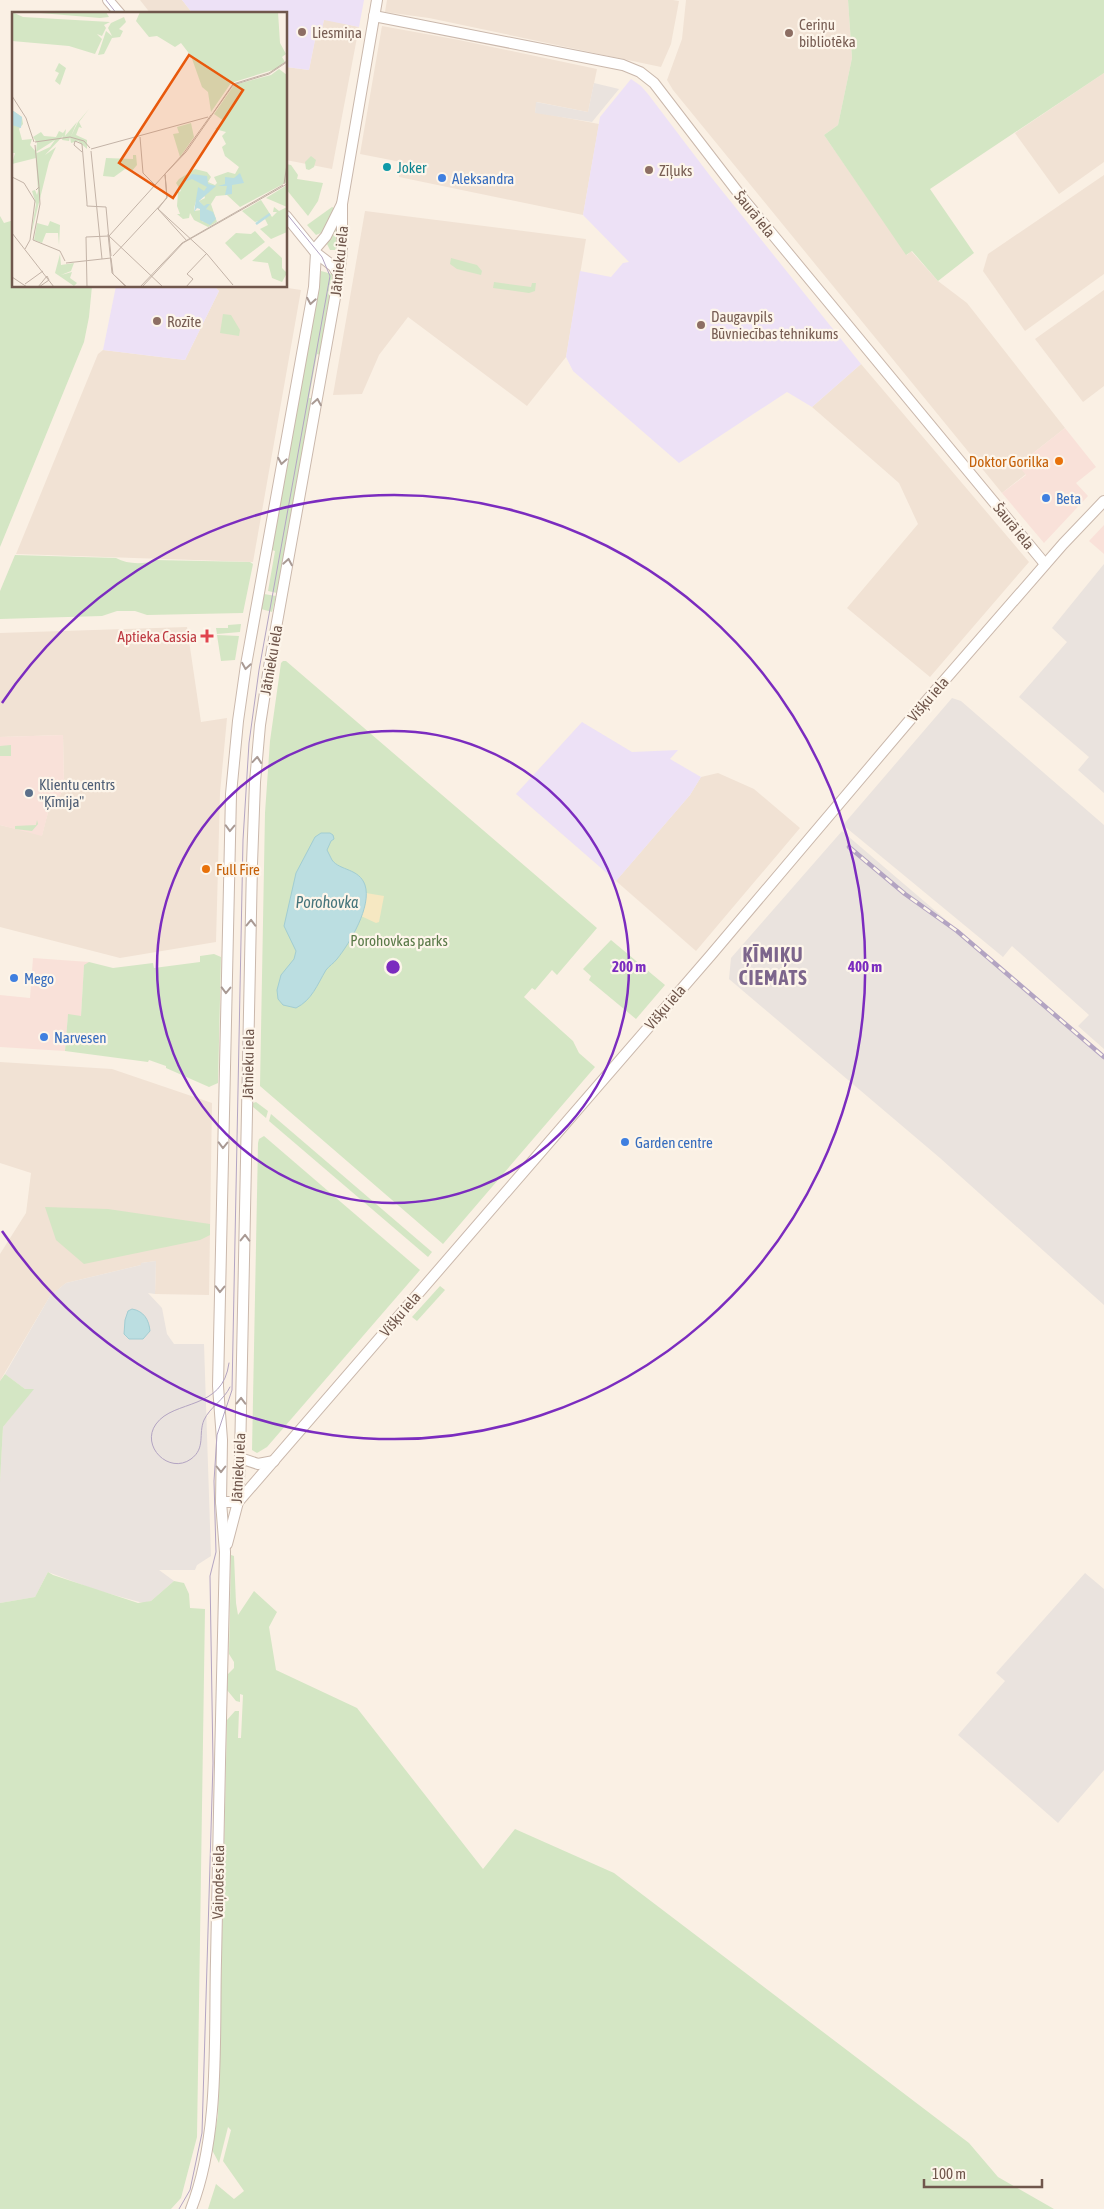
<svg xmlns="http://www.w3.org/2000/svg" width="1104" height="2209" viewBox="0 0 1104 2209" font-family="'Asap Condensed',sans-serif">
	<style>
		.residential { fill: #f1e2d4 }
		.commercial { fill: #f9e1d9 }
		.industrial { fill: #eae3de }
		.education { fill: #ede1f6 }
		.green { fill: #d4e6c4 }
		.sand { fill: #f6e8c2 }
		.water { fill: #bbdee1; stroke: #a2cdd2 }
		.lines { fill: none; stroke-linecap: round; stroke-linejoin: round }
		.minor-casing { stroke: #cab8ac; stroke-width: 12 }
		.minor { stroke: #fff; stroke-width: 10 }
		.tram { stroke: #b3a4c2; stroke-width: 1 }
		.rail-casing { stroke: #b3a4c2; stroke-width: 4.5 }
		.rail { stroke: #fdf5ea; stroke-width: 2.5; stroke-dasharray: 8; stroke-linecap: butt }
		.oneway { stroke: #a99a94 }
		.ring { fill: none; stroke: #7b2cbf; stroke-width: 2.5 }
		.education-dot { fill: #8d6e63; stroke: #fdf5ea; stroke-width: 2 }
		.culture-dot { fill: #0f9aa8; stroke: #fdf5ea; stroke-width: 2 }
		.shop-dot { fill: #3f7fe0; stroke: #fdf5ea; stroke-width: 2 }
		.food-dot { fill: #e8710a; stroke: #fdf5ea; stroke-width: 2 }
		.health-dot { fill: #e0444e; stroke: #fdf5ea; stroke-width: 2 }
		.service-dot { fill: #5c6f8a; stroke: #fdf5ea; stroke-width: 2 }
		.labels { text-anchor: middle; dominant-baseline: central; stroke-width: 4.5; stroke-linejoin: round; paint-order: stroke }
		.education-label { font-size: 15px; fill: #785e54; stroke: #fdf5ea; text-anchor: start }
		.culture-label { font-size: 15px; fill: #0d838f; stroke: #fdf5ea; text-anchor: start }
		.shop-label { font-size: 15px; fill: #366cbe; stroke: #fdf5ea; text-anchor: start }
		.street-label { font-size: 15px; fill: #70574c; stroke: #fdf5ea }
		.food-label { font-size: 15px; fill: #c56008; stroke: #fdf5ea; text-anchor: end }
		.health-label { font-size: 15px; fill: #be3a42; stroke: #fdf5ea; text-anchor: end }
		.service-label { font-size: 15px; fill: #4e5e75; stroke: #fdf5ea; text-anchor: start }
		.park-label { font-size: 15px; fill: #5a7a49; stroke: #fdf5ea }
		.water-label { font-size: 16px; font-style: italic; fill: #45747b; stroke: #fdf5ea }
		.district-label { font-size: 20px; font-weight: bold; letter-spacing: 1px; fill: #7c658c; stroke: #fdf5ea }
		.inset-river { fill: none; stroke: #bbdee1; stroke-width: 2.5 }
		.inset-road { fill: none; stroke: #c3b3a7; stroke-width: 1 }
		.view { fill: #e8590c; fill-opacity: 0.15; stroke: #e8590c; stroke-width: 2.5 }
		.inset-edge { fill: none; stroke: #70574c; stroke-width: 2.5 }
		.centre { fill: #7b2cbf; stroke: #fdf5ea; stroke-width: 2.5 }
		.ring-label { font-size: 15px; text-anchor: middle; font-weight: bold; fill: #7b2cbf; stroke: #fdf5ea; stroke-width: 4.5; stroke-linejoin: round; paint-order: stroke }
	</style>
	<rect width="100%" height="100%" fill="#faf0e4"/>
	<g class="residential">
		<path d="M140,0H182L193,14H151Z"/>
		<path d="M387,0H673L679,1L671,44L661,67L429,18L385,12Z"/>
		<path d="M686,0H848L852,58L838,125L824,135L907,255L911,251L938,281L967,303L1065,428L1018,465L1026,474L1002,493L673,90L667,80L682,39Z"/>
		<path d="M324,19L359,27L332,169L286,160V67L309,70L316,35L322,29Z"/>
		<path d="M382,26L459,40L597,69L588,112L537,102L535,112L599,124L583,215L399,177L401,162L360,154Z"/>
		<path d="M1104,73V162L1059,194L1015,133Z"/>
		<path d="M1104,175V274L1025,331L983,271L988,254Z"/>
		<path d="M365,211L586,239L566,357L527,406L408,317L379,355L362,394L333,395Z"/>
		<path d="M214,286H275L301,290L253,562L16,554L98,354L103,350L185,360L219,291Z"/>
		<path d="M1104,290V386L1083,402L1035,339Z"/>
		<path d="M861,364L1029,562L930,677L847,608L918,524L899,483L812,407Z"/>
		<path d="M187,627L201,722L227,718L220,793L216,942L120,958L0,927V825L42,835L52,797L60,796L64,785L63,735L0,737V633Z"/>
		<path d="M718,773L754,789L800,828L696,951L616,881L690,795L701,777Z"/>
		<path d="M0,1062L112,1069L212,1103L209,1295L155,1294L156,1261L141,1263V1265L66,1283L50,1296L0,1381V1254L26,1213L31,1173L0,1163Z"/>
	</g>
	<g class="commercial">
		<path d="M1065,428L1096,467L1076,483L1088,496L1044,543L1002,493L1026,475L1018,465Z"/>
		<path d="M1104,525V554L1089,541Z"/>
		<path d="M63,735L64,785L60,796L52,797L42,836L0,825V737Z"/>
		<path d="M33,958L89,962L84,966L81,1017L68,1015L65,1051L0,1047V995L30,998Z"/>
	</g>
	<g class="industrial">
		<path d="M594,83L619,89L592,122L535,113L536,102L588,112Z"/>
		<path d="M1104,564V793L1078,770L1089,757L1019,697L1067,642L1052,628Z"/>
		<path d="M952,698L961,701L1104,825V1049L1078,1026L1089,1015L1012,946L1003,957L843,825Z"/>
		<path d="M842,831L1104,1055V1305L940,1158L729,979L731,958Z"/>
		<path d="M156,1261L155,1294L148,1293L162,1308L167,1334L174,1344H204L211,1556L197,1565L195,1570H159L174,1581L151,1601L143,1603L96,1590L48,1572L35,1597L0,1603V1482L3,1427L33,1389H25L5,1374L50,1296L66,1283L141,1265V1263Z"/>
		<path d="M1085,1573L1104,1589V1770L1058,1823L958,1735L1005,1681L996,1673Z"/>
	</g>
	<g class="education">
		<path d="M182,0H364L359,27L324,20L322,29L316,35L309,70L286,67V14H193Z"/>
		<path d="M631,79L641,86L648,94L711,177L861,364L812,407L787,392L679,463L573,371L566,357L580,271L611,277L623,263L629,262L583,215L600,117Z"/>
		<path d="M116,286H214L219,291L185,360L103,350Z"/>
		<path d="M582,722L632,752L678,750L670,759L701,777L690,795L616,881L516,794Z"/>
	</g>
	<g class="green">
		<path d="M848,0H1104V73L930,189L974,253L938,281L912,251L906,255L824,135L838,125L852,58Z"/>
		<path d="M311,156L316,160L314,167L309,170L306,169L305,162Z"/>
		<path d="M286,164L291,165L298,175L297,179L323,183L318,201L308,216L286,189Z"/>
		<path d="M332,207L334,208L323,232L316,235L307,225Z"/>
		<path d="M0,216L4,223L14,220V286H92L89,317L84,342L0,547Z"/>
		<path d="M337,226V246L335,250H330L327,244Z"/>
		<path d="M451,258L477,265L482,271L481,275L457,269L450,264Z"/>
		<path d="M321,271L332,274L333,284L320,355L317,354L309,398H312L277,593L268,591L275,551L272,550Z"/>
		<path d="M494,282L531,287L532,283H536L535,291L529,293L493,288Z"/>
		<path d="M223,314L231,315L240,330L239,336L220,333Z"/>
		<path d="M15,555L116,558C127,564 143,565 155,560L250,562L253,564L243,613L147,615L135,611H117L102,616L0,619V591Z"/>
		<path d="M264,594L276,596L272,612L261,609Z"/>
		<path d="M228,625L241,624L240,632L217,634L216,628H228Z"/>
		<path d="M217,635L239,636L235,660L221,661Z"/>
		<path d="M283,661H286L597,928L557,975L552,970L535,990L532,988L524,997L573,1041L579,1053L595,1067L443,1244L260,1086L265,813L270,741L281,663Z"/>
		<path d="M11,745V756H0V746Z"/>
		<path d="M37,820L38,824L32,831L15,829V826L36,825Z"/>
		<path d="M611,940L665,985L636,1019L589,980L591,976L583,969Z"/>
		<path d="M214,954L221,957L218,1083L209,1087L166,1068V1066L149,1060L148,1062L65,1051L68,1014L81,1016L84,965L89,962L113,968L153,963L154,968L200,962V956Z"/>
		<path d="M256,1102L268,1111L266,1118L253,1107V1103Z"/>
		<path d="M271,1114L432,1252L428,1257L269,1121Z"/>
		<path d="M264,1136L420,1270L267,1447L257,1453L252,1450L258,1143L259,1139Z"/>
		<path d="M45,1207L108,1209L210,1224V1235L200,1240L84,1264L56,1240Z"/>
		<path d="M440,1286L445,1290L417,1321L412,1317Z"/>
		<path d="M5,1374L25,1389H34L3,1427L0,1482V1381Z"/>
		<path d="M231,1555L234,1556L236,1603L238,1615L254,1591L277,1612L269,1627L276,1670L357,1708L483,1869L515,1829L614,1873L969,2143L998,2177L1054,2209H208L216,2184L234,2199L244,2191L223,2161L231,2130L228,2127L219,2163L212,2150L218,2115L227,1720L235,1711H239L238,1738H241L243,1695L240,1694V1702L236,1701L227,1690L228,1674L234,1668V1662L229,1654Z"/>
		<path d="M48,1572L53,1575L138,1603L151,1601L174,1581L184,1583L189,1594L190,1608L205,1609L197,2137L181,2198L171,2209H0V1603L35,1597Z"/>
	</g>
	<path class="sand" d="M366,893L384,896L379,922L376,923L361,916Z"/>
	<g class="water">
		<path d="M321,833H330L333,835L334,839L331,841L327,850C329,853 330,857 332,860C340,871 359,868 365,885C372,906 350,943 337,959C334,963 329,966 326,970C317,985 312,1000 296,1008L283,1005L278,999L277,990L281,975L294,959L296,951L284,926L296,873L315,837Z"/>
		<path d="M132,1309C144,1311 149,1320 150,1331L143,1339H129L124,1334L125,1320L128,1311Z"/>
	</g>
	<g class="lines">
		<g class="minor-casing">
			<g id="minor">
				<path d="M108,0L120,14"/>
				<path d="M374,16L623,65L640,72L654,83L740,195L1045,564"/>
				<path d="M286,216L316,253L333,266L339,275"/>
				<path d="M314,250L326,236L342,204"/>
				<path d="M240,1458L258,1464L274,1461"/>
				<path d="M221,1502H238L711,955L909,721L1063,544L1104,501"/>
				<path d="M227,1544L238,1502L240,1458L252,864L255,782L260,725L269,667L339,275L342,251V204L377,0"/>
				<path d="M191,2209C220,2136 214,2039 216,1961C219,1825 221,1688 225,1552L221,1502L222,1440L218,1386L231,794L238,721L246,665L314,287L316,253"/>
			</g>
		</g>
		<use href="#minor" class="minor"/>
		<g class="tram">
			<path d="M106,0L117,14"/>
			<path d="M229,1363C223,1411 174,1399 156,1424C140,1446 169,1475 191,1459C206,1448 198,1434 204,1420C210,1407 224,1400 230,1387"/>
			<path d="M179,2209L190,2190L202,2133L213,1763L210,1576L216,1552L214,1481L217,1435L232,1390L243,840L249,743L259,670L330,276L322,257L286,213"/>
		</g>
		<g class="rail-casing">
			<path id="rail" d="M849,847L905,894L957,931L1104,1057"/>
		</g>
		<use href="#rail" class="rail"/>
	</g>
	<defs><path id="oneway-chevron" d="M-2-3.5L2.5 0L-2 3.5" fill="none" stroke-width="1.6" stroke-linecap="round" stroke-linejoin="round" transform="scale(1.25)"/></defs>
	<g class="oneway">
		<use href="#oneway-chevron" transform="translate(311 301) rotate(100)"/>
		<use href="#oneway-chevron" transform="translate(317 402) rotate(-80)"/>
		<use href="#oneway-chevron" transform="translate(282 461) rotate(100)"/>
		<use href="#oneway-chevron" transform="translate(288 562) rotate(-80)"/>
		<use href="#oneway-chevron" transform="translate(246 666) rotate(99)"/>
		<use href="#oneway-chevron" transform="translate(257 760) rotate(-85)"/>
		<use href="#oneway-chevron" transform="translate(230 828) rotate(92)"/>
		<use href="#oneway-chevron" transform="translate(251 923) rotate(-89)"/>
		<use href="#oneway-chevron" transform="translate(226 990) rotate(91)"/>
		<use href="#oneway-chevron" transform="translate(223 1145) rotate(91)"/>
		<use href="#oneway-chevron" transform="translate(245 1238) rotate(-89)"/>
		<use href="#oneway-chevron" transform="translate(220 1289) rotate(91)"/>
		<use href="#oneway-chevron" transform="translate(241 1401) rotate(-89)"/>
		<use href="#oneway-chevron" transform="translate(221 1469) rotate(90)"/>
	</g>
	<g class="ring">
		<circle cx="393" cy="967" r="236"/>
		<path d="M2 703A472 472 0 1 1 2 1231"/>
	</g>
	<g class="education-dot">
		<circle cx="302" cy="32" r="5"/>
		<circle cx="789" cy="33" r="5"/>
		<circle cx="649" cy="170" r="5"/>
		<circle cx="157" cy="321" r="5"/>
		<circle cx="701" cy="325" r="5"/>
	</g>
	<circle class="culture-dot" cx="387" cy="167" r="5"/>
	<g class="shop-dot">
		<circle cx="442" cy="178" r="5"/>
		<circle cx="1046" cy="498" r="5"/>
		<circle cx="14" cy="978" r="5"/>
		<circle cx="44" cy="1037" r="5"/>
		<circle cx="625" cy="1142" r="5"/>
	</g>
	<g class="food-dot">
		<circle cx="1059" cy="461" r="5"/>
		<circle cx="206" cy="869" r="5"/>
	</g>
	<path class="health-dot" d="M204.5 628.5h5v5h5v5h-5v5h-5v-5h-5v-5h5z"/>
	<circle class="service-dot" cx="29" cy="793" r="5"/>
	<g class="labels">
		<g class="education-label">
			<text x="799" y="24">Ceriņu<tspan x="799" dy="17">bibliotēka</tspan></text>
			<text x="312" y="32">Liesmiņa</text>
			<text x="659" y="170">Zīļuks</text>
			<text x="711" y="316">Daugavpils<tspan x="711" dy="17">Būvniecības tehnikums</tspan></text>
			<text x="167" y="321">Rozīte</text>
		</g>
		<g class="culture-label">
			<text x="397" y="167">Joker</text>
		</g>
		<g class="shop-label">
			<text x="452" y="178">Aleksandra</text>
			<text x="1056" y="498">Beta</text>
			<text x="24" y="978">Mego</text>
			<text x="54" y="1037">Narvesen</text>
			<text x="635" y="1142">Garden centre</text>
		</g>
		<g class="street-label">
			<text transform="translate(755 214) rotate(51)">Šaurā iela</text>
			<text transform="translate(339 261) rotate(-84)">Jātnieku iela</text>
			<text transform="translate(1014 526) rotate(51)">Šaurā iela</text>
			<text transform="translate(271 660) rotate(-80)">Jātnieku iela</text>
			<text transform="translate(928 699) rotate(-49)">Višķu iela</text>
			<text transform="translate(665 1007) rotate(-49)">Višķu iela</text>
			<text transform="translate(248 1064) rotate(-89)">Jātnieku iela</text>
			<text transform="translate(400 1314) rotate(-49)">Višķu iela</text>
			<text transform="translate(238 1468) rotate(-87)">Jātnieku iela</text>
			<text transform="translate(218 1882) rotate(-89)">Vaiņodes iela</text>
		</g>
		<g class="food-label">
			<text x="1049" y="461">Doktor Gorilka</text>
			<text x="216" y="869" text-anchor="start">Full Fire</text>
		</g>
		<g class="health-label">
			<text x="197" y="636">Aptieka Cassia</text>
		</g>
		<g class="service-label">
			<text x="39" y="784">Klientu centrs<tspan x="39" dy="17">"Ķīmija"</tspan></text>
		</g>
		<g class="park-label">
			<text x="399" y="940">Porohovkas parks</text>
		</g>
		<g class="water-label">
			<text x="327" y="902">Porohovka</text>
		</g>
		<g class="district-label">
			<text x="773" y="954">ĶĪMIĶU<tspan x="773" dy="23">CIEMATS</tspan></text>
		</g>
	</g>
	<g transform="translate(12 12)">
		<rect width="275" height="275" fill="#faf0e4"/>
		<path d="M0,0L11,5L98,10L92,13L94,16L90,24L85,22L90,27L83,42L57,34L0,29ZM16,0H94L97,5L88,6ZM128,0H266L268,31L274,42L270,45L273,50L264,57L219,71L199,100L196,80L190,75L179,44L169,31L163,35L145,24L137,25L124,9ZM112,5L114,10L107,17L111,19L108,25L100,26L92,42L86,43L94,19L100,24L96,16L99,11ZM47,51L54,56L48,73L43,69L47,61L43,59ZM267,57L275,63V170L228,195L215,183L204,184L199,192L205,210L196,215L182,208L178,201L177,206L171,207L165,202H168L165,194L166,180L169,179L164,171L167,167L183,157L195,160L199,165L196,170L203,173L205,171L202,165L216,160L223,162L227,155L213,144L210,135L214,132L210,124L214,120L203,117L212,109L202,102L222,73L259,63ZM192,183L193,186L187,189L192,195L196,192L193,197L199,200L191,210L188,204L191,201L188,202L189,198L182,199V196L185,186ZM77,97L67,110L70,116L67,115L64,123L75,128V137L66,129L59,131L58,125L57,129L50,128L51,124L33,143L44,135L37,150L18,227L24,192L20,179L23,178L25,183L26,179L24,146L0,152L3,141H0V98L10,105L11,112L7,117L10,128L20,127L18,133L25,141L38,135L43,128L24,140L25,131L21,125L29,120L32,124L44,125L47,119L51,121L54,117L53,124L65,110L59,124L66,110ZM179,111L182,125L168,145L161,122L167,121L165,115ZM121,143H124L125,153L119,160L113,157L102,165L91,164L94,146L121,147ZM275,173V220L259,227L248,217L256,213L253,207L243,210L230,199L249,188L260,205L265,200H261L262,195L267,199L275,195L254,186ZM38,209L48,213L47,233L46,221H34L30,231L22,228L25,211L36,214ZM243,219L253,230L229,248L213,231L224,221L239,222ZM257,234L270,246V256L275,261L270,270L260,266L256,251L240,249ZM48,242L49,253L62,251L59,259L49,263L60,260L58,266L65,271L62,274L43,261Z" fill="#d4e6c4" fill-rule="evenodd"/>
		<path d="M0,98L10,105L9,116L0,113ZM228,161L232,171L220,173V182L213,183L215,174H206L213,172V165L222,166ZM180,162L195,164L196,172L204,174L187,189L192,194L195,192H198L194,197L201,200L204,207L198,213L188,208V197L185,196L182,200L186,175L192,179L195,175L180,167L172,170Z" fill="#bbdee1"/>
		<path class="inset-river" d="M244,212L258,202"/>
		<path class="inset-road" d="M0,84L14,106L22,130M199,104L221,72L257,61L275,49M128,125L131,161L143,173M23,130L58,125L72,129L78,136M23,133L27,175M79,137L196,105M79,139L90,247M70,140L62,133L63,129L70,132L75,191V194L94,195L97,228M0,165L12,171L23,189L18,228L13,237M272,172L275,152M145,196L195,242L221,273M0,221L42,275M96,222L100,261L114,275M97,224L151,275M97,224L99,244M21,228L28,192L27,175L24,178M21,228L48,239L53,249M175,229L146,197L155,185L153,162L174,140L221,73L257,62L275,50M101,244L155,186L153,163M99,246L101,262L115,275M54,251L99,246M0,265L15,275M13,272L31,259M26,275L35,264L37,268L27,275M75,275L74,225L97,224L171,142L199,103M128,275L170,231L271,173M130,275L171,231L275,172M174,275L181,267L175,262L195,241"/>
		<path class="view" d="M177,43L231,78L161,186L107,151Z"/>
		<rect width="275" height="275" class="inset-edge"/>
	</g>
	<circle cx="393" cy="967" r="8" class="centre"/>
	<g class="ring-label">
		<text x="629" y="972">200 m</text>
		<text x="865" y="972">400 m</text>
	</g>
	<path d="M924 2179v8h118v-8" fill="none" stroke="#70574c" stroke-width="2.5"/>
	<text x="932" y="2179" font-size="15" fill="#70574c" stroke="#fdf5ea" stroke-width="4" paint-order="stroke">100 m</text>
</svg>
